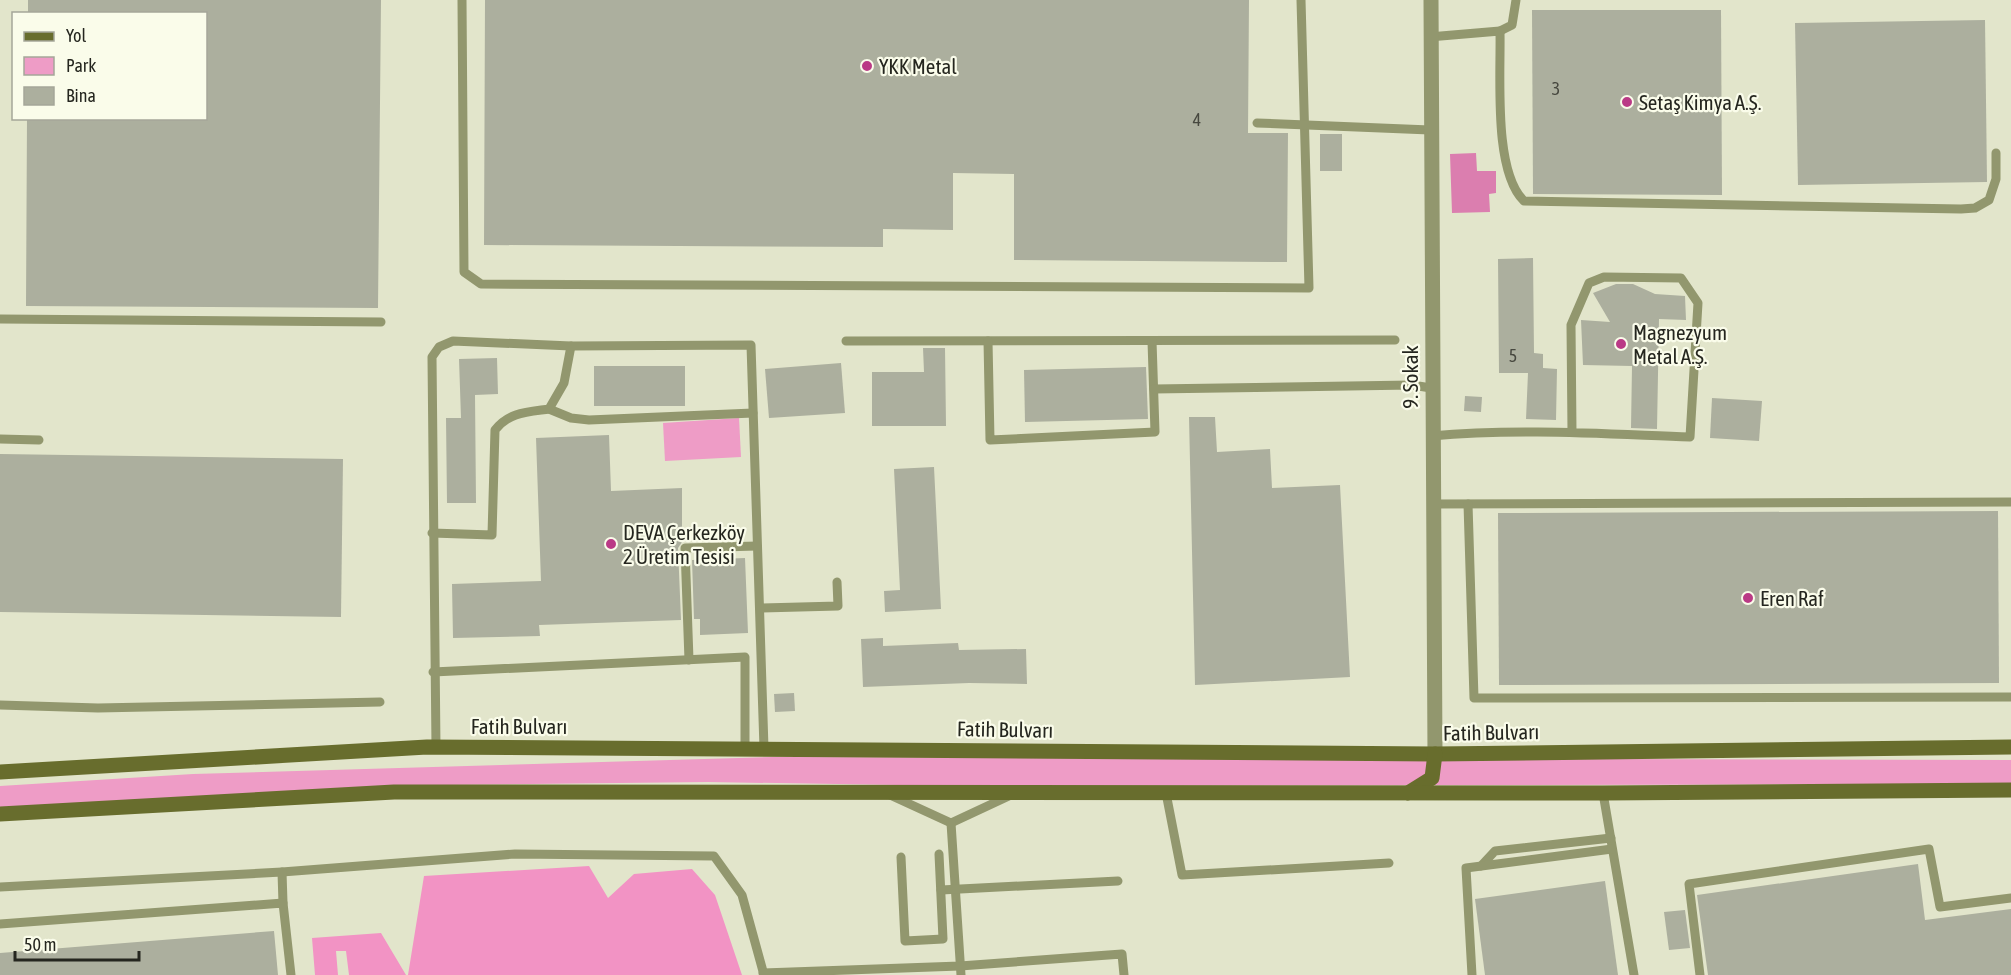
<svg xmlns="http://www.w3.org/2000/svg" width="2011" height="975" viewBox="0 0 2011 975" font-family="'Asap Condensed',sans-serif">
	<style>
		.built { fill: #e2e5cb; fill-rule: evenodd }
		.green { fill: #ee9cc6 }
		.forest { fill: #f293c4 }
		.water { fill: #db7eaf }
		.building { fill: #acaf9e }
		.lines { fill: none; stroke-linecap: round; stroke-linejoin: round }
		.service { stroke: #92976e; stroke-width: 9 }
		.minor { stroke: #92976e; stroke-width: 15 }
		.secondary { stroke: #686d2d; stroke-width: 15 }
		.poi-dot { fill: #ba3a86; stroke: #fafcea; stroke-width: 2 }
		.labels { text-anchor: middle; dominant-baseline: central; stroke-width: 4.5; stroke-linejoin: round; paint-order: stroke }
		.number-label { font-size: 18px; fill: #47483f }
		.poi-label { font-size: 21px; fill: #25261f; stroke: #fafcea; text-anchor: start }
		.street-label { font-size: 21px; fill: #25261f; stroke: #fafcea }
	</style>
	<rect width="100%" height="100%" fill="#ecefdd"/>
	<path class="built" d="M0,0H2011V975H0ZM14,14H206V118H14Z"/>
	<g class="green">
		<path d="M739,418L741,457L665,461L663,423Z"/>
		<path d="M772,757L2011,760V784L957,786L708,782L448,785L0,808V786L193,774Z"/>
	</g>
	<g class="forest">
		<path d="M589,866L608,898L634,874L692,869L715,895L742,975H408L424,876Z"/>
		<path d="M381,933L406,975H349L346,951H336L338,975H315L312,938Z"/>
	</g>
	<path class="water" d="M1476,153L1477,171H1496V193L1489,194L1490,212L1452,213L1450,154Z"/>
	<g class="building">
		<path d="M28,0H381L378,308L26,306L27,118H206V14H28Z"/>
		<path d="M485,0H1249L1248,133H1288L1287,262L1014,260V174L953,173V230L883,229V247L484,245Z"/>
		<path d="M1532,10H1721L1722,195L1533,194Z"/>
		<path d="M1985,20L1987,182L1798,185L1795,23Z"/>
		<rect x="1320" y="134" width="22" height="37"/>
		<path d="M1533,258L1534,353L1543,354V368L1557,369L1556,420L1526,419L1528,373H1499L1498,259Z"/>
		<path d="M1616,284H1633L1655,294L1685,296L1686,320L1659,319L1657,429L1631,428L1632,366L1583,365L1581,320L1610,322L1593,293Z"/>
		<path d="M923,348H945L946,426H872V372H924Z"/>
		<path d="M497,358L498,394L475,395L476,503H447L446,418H461L459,359Z"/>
		<path d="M841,363L845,413L769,418L765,369Z"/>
		<rect x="594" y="366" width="91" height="40"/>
		<path d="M1146,367L1148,419L1025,422L1024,370Z"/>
		<path d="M1465,396L1482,397L1481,412L1464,411Z"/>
		<path d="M1712,398L1762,401L1759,441L1710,438Z"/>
		<path d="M1189,417H1215L1217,452L1270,449L1272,488L1340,485L1350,677L1195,685Z"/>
		<path d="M609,435L611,491L682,488V542L678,548L681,620L539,625L540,636L453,638L452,584L541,581L536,438Z"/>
		<path d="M0,454L343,459L341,617L0,612Z"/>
		<path d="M934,467L941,609L885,612L884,591L900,590L894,469Z"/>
		<path d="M1998,511L1999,683L1499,685L1498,513Z"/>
		<path d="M745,558L748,633L700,635V619H694L692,560Z"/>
		<path d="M883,638V646L958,643L959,650L1026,649L1027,684L969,683L863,687L861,639Z"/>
		<path d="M794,693L795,711L775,712L774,694Z"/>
		<path d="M1918,864L1925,920L2011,909V975H1708L1697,895Z"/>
		<path d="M1605,881L1618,975H1485L1475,899Z"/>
		<path d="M1685,910L1690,948L1669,950L1664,912Z"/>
		<path d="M274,931L278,975H0V953Z"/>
	</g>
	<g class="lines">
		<g class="service">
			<path d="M462,0L464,272L481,284L1309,288L1301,0"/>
			<path d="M1500,31L1512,25L1516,0"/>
			<path d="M1429,37L1500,31C1501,75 1493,171 1524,201L1961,209L1975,208L1989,200L1996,179V153"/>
			<path d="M1257,123L1430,130"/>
			<path d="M0,319L381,322"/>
			<path d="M846,341L1395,340"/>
			<path d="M988,341L990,440L1155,432L1152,341"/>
			<path d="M1154,389L1412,385L1431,388"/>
			<path d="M549,409L571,418L589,420L753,413"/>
			<path d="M1431,436C1517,428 1604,434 1690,437L1698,303L1681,278L1604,277L1589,283L1571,325L1572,432"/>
			<path d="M0,439L39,440"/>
			<path d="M1432,504L2011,502"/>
			<path d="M1468,504L1474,698L2011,697"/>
			<path d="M432,533L492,535L495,430C509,412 527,412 549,409L564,383L571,346"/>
			<path d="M760,608L838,606L837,582"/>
			<path d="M689,660L685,548L757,546"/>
			<path d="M433,672L745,657V748"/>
			<path d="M0,705L98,708L380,702"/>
			<path d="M436,747L432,357L439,347L453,341L571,346L751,345L764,748"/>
			<path d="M1166,793L1182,875L1389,863"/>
			<path d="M1603,793L1634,975"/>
			<path d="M890,795L951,823L1011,795"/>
			<path d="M951,823L961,975"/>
			<path d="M901,857L905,941L943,939L939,854"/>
			<path d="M1481,866L1495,851L1611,838"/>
			<path d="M282,872L515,854L714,856L742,895L764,975"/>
			<path d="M0,887L282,872L283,903"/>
			<path d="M941,890L1118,881"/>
			<path d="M0,924L283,903L291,975"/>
			<path d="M763,973L960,966L1122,954L1124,975"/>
			<path d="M1472,975L1466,868L1612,849"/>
			<path d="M1700,975L1689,884L1929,849L1940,907L2011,898"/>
		</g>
		<path class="minor" d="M1431,0L1435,754"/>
		<g class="secondary">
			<path d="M0,772L427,747L1435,754L2011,747"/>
			<path d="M1408,793L1432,778L1435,754"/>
			<path d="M0,814L394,792L1603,793L2011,790"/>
		</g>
	</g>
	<g class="poi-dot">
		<circle cx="867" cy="66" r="6"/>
		<circle cx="1627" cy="102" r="6"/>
		<circle cx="1621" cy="344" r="6"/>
		<circle cx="611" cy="544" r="6"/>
		<circle cx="1748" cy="598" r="6"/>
	</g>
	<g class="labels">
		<g class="number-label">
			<text x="1556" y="88">3</text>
			<text x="1197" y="119">4</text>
			<text x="1513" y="355">5</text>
		</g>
		<g class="poi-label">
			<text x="879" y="66">YKK Metal</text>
			<text x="1639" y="102">Setaş Kimya A.Ş.</text>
			<text x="1633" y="332">Magnezyum<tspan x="1633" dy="24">Metal A.Ş.</tspan></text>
			<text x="623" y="532">DEVA Çerkezköy<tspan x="623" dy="24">2 Üretim Tesisi</tspan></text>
			<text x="1760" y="598">Eren Raf</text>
		</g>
		<g class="street-label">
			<text transform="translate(1410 377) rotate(-90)">9. Sokak</text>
			<text x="519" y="726">Fatih Bulvarı</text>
			<text transform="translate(1005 729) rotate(1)">Fatih Bulvarı</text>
			<text transform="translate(1491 732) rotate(-1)">Fatih Bulvarı</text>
		</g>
	</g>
	<rect x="12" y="12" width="195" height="108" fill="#fafcea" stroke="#a5a699" stroke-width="1.5"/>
	<rect x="24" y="32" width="30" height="9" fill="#686d2d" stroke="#a5a699" stroke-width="1.5"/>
	<text x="66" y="42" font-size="18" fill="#25261f">Yol</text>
	<rect x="24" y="57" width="30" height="18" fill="#ee9cc6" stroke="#a5a699" stroke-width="1.5"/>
	<text x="66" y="72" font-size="18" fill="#25261f">Park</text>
	<rect x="24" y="87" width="30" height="18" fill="#acaf9e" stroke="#a5a699" stroke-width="1.5"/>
	<text x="66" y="102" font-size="18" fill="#25261f">Bina</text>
	<path d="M15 951v9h124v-9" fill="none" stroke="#25261f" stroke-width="3"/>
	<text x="24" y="951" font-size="18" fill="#25261f" stroke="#fafcea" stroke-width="4.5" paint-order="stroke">50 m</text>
</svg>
